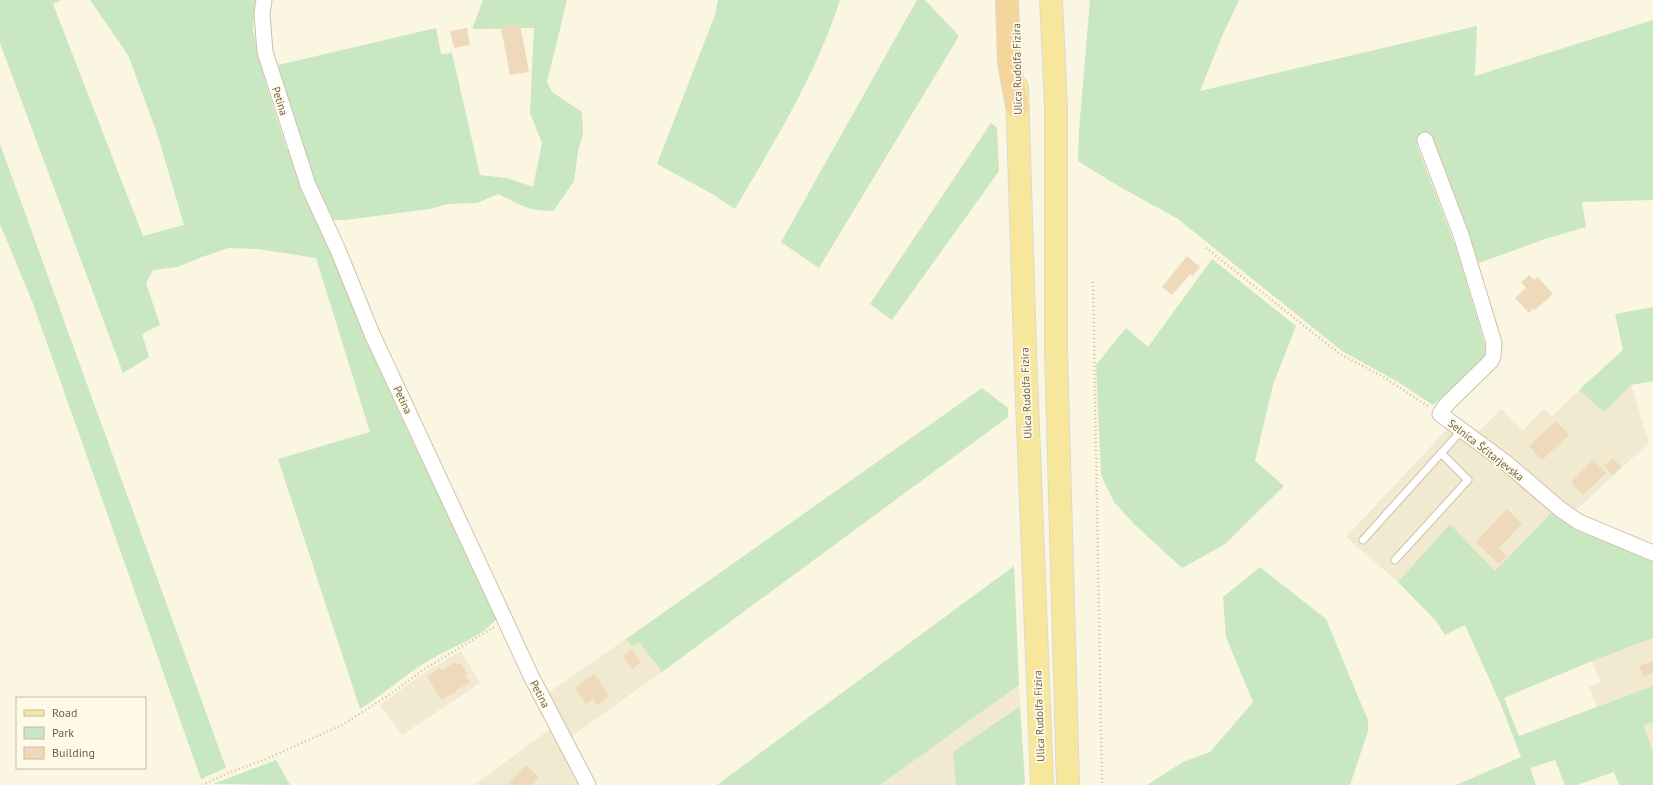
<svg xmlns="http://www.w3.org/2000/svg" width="1653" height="785" viewBox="0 0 1653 785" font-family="'PT Sans',sans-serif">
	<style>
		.residential { fill: #f2e9d1 }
		.green { fill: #c9e7c1 }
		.building { fill: #eedabb }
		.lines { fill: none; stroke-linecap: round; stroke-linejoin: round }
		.service-casing { stroke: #cdc1ac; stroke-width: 9 }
		.minor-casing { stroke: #cdc1ac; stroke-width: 17 }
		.primary-casing { stroke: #ddd9d4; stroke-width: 24 }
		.trunk-casing { stroke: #ddd9d4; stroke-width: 24 }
		.path { stroke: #d2bd9f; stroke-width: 2.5; stroke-dasharray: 1 3; stroke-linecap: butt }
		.service { stroke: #fff; stroke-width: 7 }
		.minor { stroke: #fff; stroke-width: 15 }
		.primary { stroke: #f6e79d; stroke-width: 22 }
		.trunk { stroke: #f4d69c; stroke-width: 22 }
		.labels { text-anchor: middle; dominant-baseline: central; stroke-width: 3.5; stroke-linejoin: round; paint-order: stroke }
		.street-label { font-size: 11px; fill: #705f4a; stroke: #fefae7 }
	</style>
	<rect width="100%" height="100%" fill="#faf6e2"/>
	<g class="residential">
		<path d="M1631,385L1649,443L1574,512L1553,511L1495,571L1450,524L1398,582L1346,537L1450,426L1470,440L1501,409L1523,430L1544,409L1552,417L1579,390L1604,412Z"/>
		<path d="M1653,638V686L1597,707L1589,687L1600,682L1592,661Z"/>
		<path d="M626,639L632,646L639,642L662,672L569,738L595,785H474L561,721L548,693Z"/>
		<path d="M461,651L480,683L402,735L380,705L421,675Z"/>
		<path d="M1019,685L1020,705L953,752L956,785H880Z"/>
		<path d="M1653,722V753L1644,726Z"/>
	</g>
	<g class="green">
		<path d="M0,0H61L53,4L143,236L184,225L157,133L128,55L90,0H255L253,30L265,81L287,150H305L278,65L436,28L441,54L452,53L480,175L507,178L533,187L542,143L530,113L534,28L472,29L483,0H567L547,82L552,92L582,112L583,134L578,151L574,181L554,210C534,214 516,203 498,194L477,203L447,204L430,209L345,220H319C368,356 434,487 498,617C482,638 450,647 428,661C404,675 384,694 360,709L278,459L370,432L316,258L258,249L229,248L202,257L177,267L153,270L146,283L160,325L142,334L149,357L123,373L0,43Z"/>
		<path d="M718,0H840C816,75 774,142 735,209L714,195L657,164L715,15Z"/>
		<path d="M917,0H925L959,36L819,268L781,242Z"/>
		<path d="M1090,0H1239L1223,34L1200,91L1477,26L1475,76L1653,20V200L1582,202L1586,227L1545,239L1476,264L1454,194L1432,138L1417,145L1456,248L1486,348L1484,360L1433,405L1398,382L1342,351L1178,219L1120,187L1078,161L1079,131Z"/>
		<path d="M991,123L997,128L999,171L892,320L870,304Z"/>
		<path d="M0,144L226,768L201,779L32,301L0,224Z"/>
		<path d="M1212,259L1296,326L1273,385L1255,461L1284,486L1225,544L1182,568L1134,524L1114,502L1101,475L1096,365L1126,328L1148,347Z"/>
		<path d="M1653,307V381L1631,385L1604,412L1579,390L1623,350L1615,314Z"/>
		<path d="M982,388L1008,408V417L662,672L639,642L632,646L626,639Z"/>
		<path d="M1553,511L1653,559V638L1592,661L1504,698L1519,736L1653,686V722L1644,726L1653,753V785H1619L1614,772L1577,785H1565L1555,760L1530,768L1536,785H1456L1521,757L1501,705L1465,625L1445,635L1436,621L1398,582L1450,524L1495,571Z"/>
		<path d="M1014,566L1019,685L880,785H717Z"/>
		<path d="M1260,567L1326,619L1359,699L1368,720V731L1350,785H1147L1183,762L1210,752L1253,702L1226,637L1223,597Z"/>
		<path d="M1020,706L1025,783L1022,785H956L953,752Z"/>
		<path d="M276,760L290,785L213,784Z"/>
	</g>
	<g class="building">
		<path d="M520,24L529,72L510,75L501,28Z"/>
		<path d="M467,28L470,45L454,48L450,31Z"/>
		<path d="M1187,256L1200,267L1193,276L1190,274L1172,295L1162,287Z"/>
		<path d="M1529,275L1534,280L1538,277L1553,294L1535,310L1533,308L1529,313L1515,298L1526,288L1521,282Z"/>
		<path d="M1556,421L1569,435L1542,460L1529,446Z"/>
		<path d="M1613,458L1621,467L1613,475L1604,466Z"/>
		<path d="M1593,460L1606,473L1583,495L1571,482Z"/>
		<path d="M1507,509L1522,524L1499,548L1507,556L1499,564L1476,542Z"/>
		<path d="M632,650L641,662L632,669L623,656Z"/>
		<path d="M1653,661V673L1643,677L1639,666Z"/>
		<path d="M455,662L457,665L461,663L467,673L465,675L470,682L442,700L427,677L440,668L442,671Z"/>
		<path d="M594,674L609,696L597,705L593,699L586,704L575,688Z"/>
		<path d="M527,765L539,778L531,785H506Z"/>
	</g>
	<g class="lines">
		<g class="service-casing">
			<g id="service">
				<path d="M1363,540L1462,430"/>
				<path d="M1395,560L1468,480L1441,453"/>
			</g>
		</g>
		<g class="minor-casing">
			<g id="minor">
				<path d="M264,0L262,14L265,52L308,185L338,250L372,334L488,583L531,676L588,785"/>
				<path d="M1425,140L1461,235L1494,343L1493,357L1491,361L1446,405L1440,414L1505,462L1560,509L1579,522L1653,553"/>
			</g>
		</g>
		<g class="primary-casing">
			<g id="primary">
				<path d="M1051,0L1056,107V351L1068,785"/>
				<path d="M1017,87L1025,349L1042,785"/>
			</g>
		</g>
		<g class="trunk-casing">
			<path id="trunk" d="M1007,0L1009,62L1017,106"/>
		</g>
		<g class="path">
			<path d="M1206,248L1340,354L1382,376L1429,407"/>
			<path d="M1093,282L1102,785"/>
			<path d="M202,785L228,773L264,760L342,725L389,695L423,670L494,627"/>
		</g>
		<use href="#service" class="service"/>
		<use href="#minor" class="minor"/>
		<use href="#primary" class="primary"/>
		<use href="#trunk" class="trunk"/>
	</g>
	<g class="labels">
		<g class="street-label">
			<text transform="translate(1017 69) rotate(-91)">Ulica Rudolfa Fizira</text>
			<text transform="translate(280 101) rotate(72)">Petina</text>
			<text transform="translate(1026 393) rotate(-92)">Ulica Rudolfa Fizira</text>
			<text transform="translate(403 400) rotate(65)">Petina</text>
			<text transform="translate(1486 450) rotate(38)">Selnica Šćitarjevska</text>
			<text transform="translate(540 694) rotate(63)">Petina</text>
			<text transform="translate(1039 716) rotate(-92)">Ulica Rudolfa Fizira</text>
		</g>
	</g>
	<rect x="16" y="697" width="130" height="72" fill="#fefae7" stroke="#c5bca8"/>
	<rect x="24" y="710" width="20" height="6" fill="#f6e79d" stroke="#c5bca8"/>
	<text x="52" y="717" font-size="12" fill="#705f4a">Road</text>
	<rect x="24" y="727" width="20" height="12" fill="#c9e7c1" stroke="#c5bca8"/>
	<text x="52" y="737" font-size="12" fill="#705f4a">Park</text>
	<rect x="24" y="747" width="20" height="12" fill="#eedabb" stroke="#c5bca8"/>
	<text x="52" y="757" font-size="12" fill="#705f4a">Building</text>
</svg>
